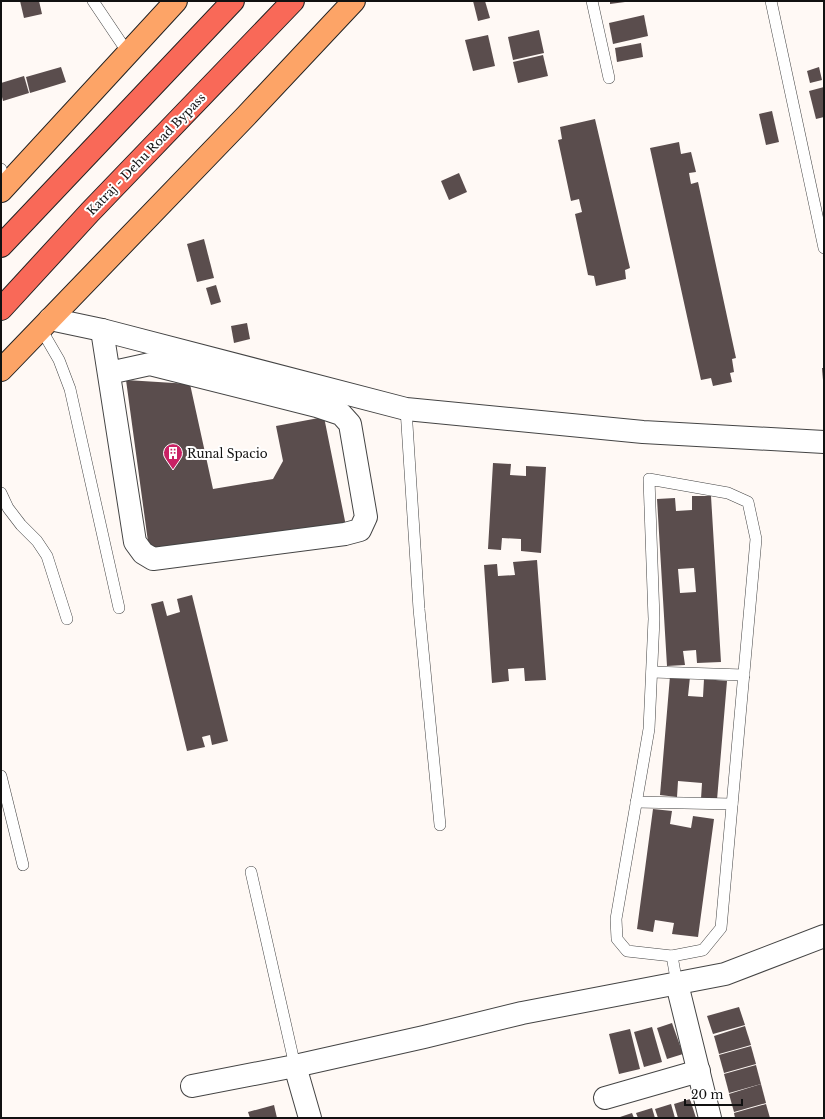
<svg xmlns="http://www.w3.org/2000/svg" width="825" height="1119" viewBox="0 0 825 1119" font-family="'Libre Baskerville',serif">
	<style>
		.building { fill: #5a4d4d; fill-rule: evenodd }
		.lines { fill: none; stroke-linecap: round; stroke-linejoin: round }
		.lane-casing { stroke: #444; stroke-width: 12 }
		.street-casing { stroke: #444; stroke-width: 24 }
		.primary-casing { stroke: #222; stroke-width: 24 }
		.highway-casing { stroke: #222; stroke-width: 24 }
		.lane { stroke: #fff; stroke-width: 11 }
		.street { stroke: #fff; stroke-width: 22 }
		.primary { stroke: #fda467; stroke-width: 22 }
		.highway { stroke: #f96958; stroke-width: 22 }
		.labels { text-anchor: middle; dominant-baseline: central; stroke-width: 4; stroke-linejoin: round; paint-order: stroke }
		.street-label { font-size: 12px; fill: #111; stroke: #fff }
		.poi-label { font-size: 12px; fill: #111; stroke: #fff; text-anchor: start }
	</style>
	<rect width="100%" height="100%" fill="#fff9f5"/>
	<g class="building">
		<path d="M20,1H39L42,14L24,18Z"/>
		<path d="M473,1H485L490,18L478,21Z"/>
		<path d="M610,1H625V2L610,4Z"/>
		<path d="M644,15L648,36L613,44L609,23Z"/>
		<path d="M539,30L544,53L513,60L508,37Z"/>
		<path d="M488,35L495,66L473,71L465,40Z"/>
		<path d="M641,43L643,57L617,62L615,48Z"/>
		<path d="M543,55L548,76L518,83L513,62Z"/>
		<path d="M61,67L66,82L30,93L26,77Z"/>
		<path d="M819,67L822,80L810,83L807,71Z"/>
		<path d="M24,76L29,93L3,101L1,93V83Z"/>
		<path d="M824,87V117L816,119L809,91Z"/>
		<path d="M772,111L779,142L766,145L759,114Z"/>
		<path d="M595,119L630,268L625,270L626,279L596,286L594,276L588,275L575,214L582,212L579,199L571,201L558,140L562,139L560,127Z"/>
		<path d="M679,142L681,154L691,152L696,172L689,173L691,184L698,182L736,358L732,359L734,372L730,373L732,382L713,386L711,378L701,380L650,148Z"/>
		<path d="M459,173L467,192L449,200L441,181Z"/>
		<path d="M204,239L214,278L197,282L187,244Z"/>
		<path d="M216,285L221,302L211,305L206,288Z"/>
		<path d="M247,323L250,339L234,343L231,326Z"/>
		<path d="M822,368H824V380H823Z"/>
		<path d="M126,380L190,384L213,489L273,479L283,461L276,426L324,417L346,526L149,549Z"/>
		<path d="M493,463L511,464L510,475L526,476V466L546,467L541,553L521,551V539L502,538L501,550L488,549Z"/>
		<path d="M692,496H711L721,662L697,663L696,650L683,651L685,665L667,666L657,499L675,498L676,511L692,510ZM694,568L696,592L680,593L678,569Z"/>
		<path d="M537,560L546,680L525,681L524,668L508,669L509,681L492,683L484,565L497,564L498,576L515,575L513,562Z"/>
		<path d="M192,595L228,741L212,745L210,735L202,737L205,747L187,751L151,604L163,601L167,616L180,612L177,599Z"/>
		<path d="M670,676L690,677L688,696L703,697L704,679L727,681L717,800L701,799L702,783L678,781L677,797L660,795Z"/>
		<path d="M653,809L672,811L670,824L691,828L693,816L714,819L698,937L672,934L674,923L655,920L653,932L637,929Z"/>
		<path d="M739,1007L745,1025L713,1034L707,1016Z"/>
		<path d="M672,1023L683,1054L667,1059L657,1028Z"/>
		<path d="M745,1026L751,1045L719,1054L714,1036Z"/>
		<path d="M652,1027L662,1062L644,1067L634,1032Z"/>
		<path d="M630,1029L640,1069L619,1074L609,1034Z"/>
		<path d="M751,1046L756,1064L724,1073L719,1055Z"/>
		<path d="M756,1065L761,1084L729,1093L724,1074Z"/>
		<path d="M761,1084L766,1103L734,1112L729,1094Z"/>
		<path d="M690,1099L696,1118H678L674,1104Z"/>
		<path d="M671,1104L675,1118H658L655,1109Z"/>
		<path d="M766,1104L770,1118H735L734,1113Z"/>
		<path d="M274,1105L277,1118H250L248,1112Z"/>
		<path d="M652,1108L655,1118H638L636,1113Z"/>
		<path d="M632,1113L634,1118H617Z"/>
	</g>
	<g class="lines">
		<g class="lane-casing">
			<g id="lane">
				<path d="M93,1L128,53"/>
				<path d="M592,1L609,78"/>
				<path d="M771,1L824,248"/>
				<path d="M1,169L6,186"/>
				<path d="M41,329L59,360L70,389L119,608"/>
				<path d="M406,409L419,609L440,825"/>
				<path d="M649,479L728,493L748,502L756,539L721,928L703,950L672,956L627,951L617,939L616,919L649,729L654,619Z"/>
				<path d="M1,493L8,508L21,525L37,541L47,556L67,619"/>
				<path d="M652,672L744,675"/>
				<path d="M1,776L23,865"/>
				<path d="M636,802L732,804"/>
				<path d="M251,872L295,1066"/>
				<path d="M672,956L677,984"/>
			</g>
		</g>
		<g class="street-casing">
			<g id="street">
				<path d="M50,319L102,330L406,409L643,432L824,442"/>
				<path d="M102,330L135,542L143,553L153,559L345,534L360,530L366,517L350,424L341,414L317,406L150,364L109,373"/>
				<path d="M677,984L710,1118"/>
				<path d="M295,1066L310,1118"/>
				<path d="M192,1086L295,1066L424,1037L522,1013L725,974L824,936"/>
				<path d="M605,1098L699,1071"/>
			</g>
		</g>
		<g class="primary-casing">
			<g id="primary">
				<path d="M1,191L176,1"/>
				<path d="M1,370L246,116L354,1"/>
			</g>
		</g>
		<g class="highway-casing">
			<g id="highway">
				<path d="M1,246L233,1"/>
				<path d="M1,309L90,212L293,1"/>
			</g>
		</g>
		<use href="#lane" class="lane"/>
		<use href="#street" class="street"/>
		<use href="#primary" class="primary"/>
		<use href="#highway" class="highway"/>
	</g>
	<defs>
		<g id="building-pin" transform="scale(1)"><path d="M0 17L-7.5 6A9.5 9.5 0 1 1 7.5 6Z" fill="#c92164" stroke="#fff"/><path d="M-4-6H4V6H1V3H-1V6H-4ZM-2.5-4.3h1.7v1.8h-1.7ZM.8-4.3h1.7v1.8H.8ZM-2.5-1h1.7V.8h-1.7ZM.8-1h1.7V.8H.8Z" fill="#fff"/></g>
	</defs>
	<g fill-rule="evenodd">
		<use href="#building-pin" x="173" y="453"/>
	</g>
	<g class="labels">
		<g class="street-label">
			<text transform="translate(146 154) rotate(-46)">Katraj - Dehu Road Bypass</text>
		</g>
		<g class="poi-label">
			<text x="187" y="453">Runal Spacio</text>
		</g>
	</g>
	<rect width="825" height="1119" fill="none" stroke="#111111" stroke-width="4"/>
	<path d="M685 1099v6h57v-6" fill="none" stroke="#111111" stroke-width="2"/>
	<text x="691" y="1099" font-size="12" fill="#111111" stroke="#ffffff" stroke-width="3" paint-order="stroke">20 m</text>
</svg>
